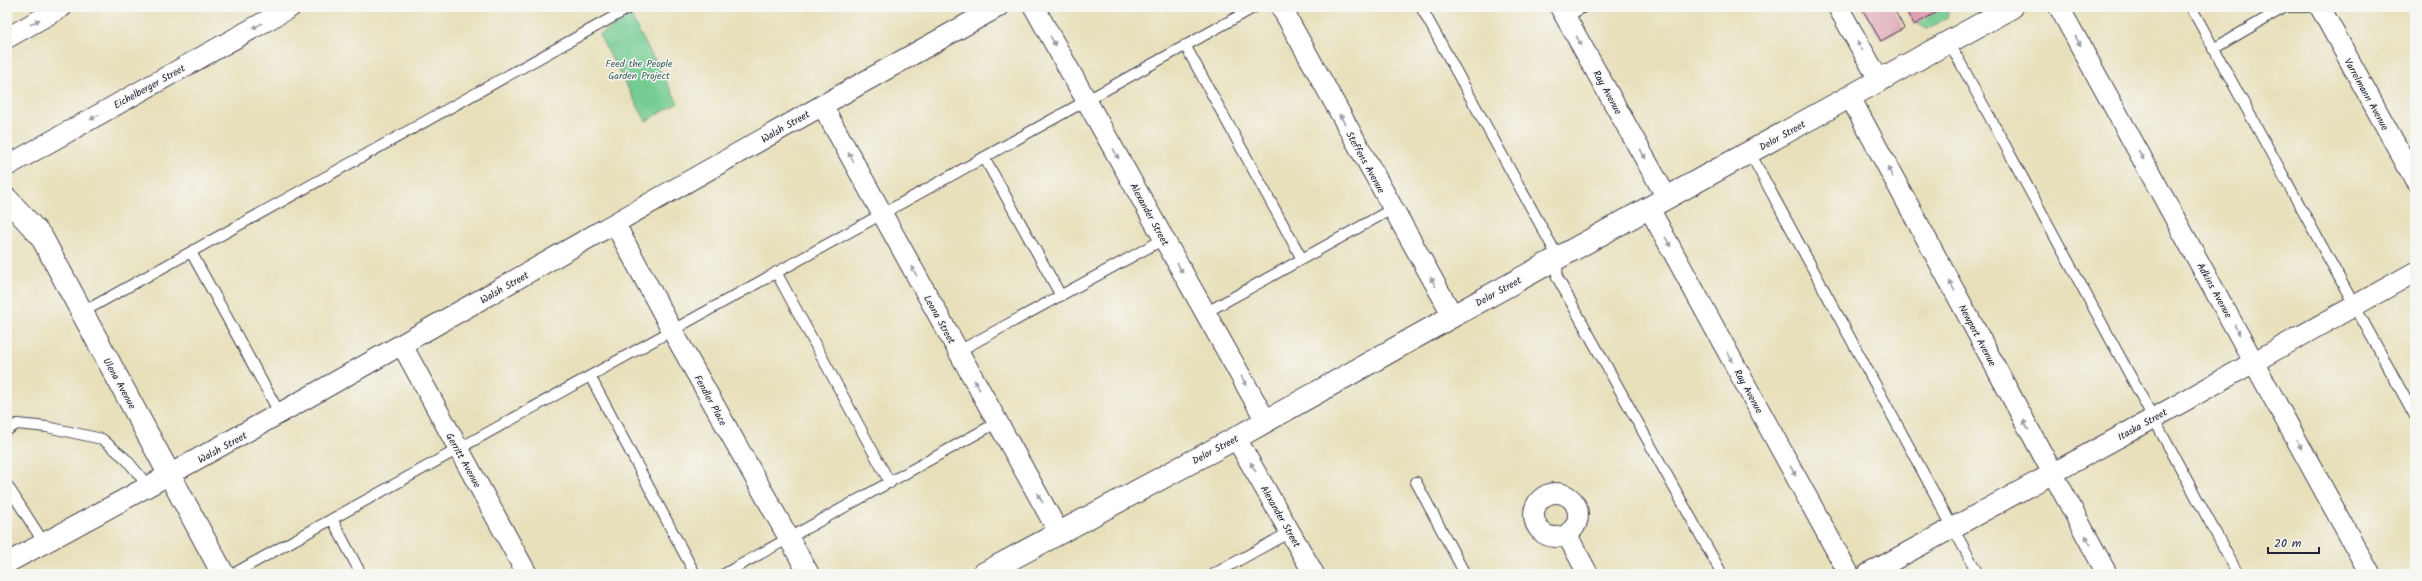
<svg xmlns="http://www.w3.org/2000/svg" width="2422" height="581" font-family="Kalam,sans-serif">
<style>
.green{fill:#74cc92;stroke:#4b7766}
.building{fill:#db9bae}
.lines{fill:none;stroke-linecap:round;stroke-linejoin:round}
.service-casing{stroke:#403e4e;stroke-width:12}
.minor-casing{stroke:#403e4e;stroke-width:22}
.tertiary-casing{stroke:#403e4e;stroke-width:24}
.service{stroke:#fff;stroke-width:10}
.minor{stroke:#fff;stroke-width:20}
.tertiary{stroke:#fff;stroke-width:22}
.oneway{fill:#9c9ca7}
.labels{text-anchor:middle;stroke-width:3;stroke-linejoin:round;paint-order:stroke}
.park-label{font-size:10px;fill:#3f5e59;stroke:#f6f6f2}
.street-label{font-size:10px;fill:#22223b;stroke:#f6f6f2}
</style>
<rect width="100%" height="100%" fill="#f6f6f2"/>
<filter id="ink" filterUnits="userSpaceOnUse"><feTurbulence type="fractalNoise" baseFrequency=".025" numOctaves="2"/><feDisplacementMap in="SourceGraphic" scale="8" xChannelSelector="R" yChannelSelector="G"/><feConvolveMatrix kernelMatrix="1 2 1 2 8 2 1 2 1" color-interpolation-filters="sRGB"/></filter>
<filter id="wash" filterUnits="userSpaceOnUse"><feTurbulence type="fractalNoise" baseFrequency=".012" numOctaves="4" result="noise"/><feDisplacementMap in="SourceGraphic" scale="16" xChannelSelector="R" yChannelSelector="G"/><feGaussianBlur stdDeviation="0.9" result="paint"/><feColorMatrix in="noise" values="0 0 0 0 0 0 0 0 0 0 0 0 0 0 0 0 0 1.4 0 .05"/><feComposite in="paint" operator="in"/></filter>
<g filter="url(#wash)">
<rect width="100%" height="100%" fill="#e8e0bb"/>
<path class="green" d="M 1946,7 L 1949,7 L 1947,18 L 1927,29 L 1916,23 Z
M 631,17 L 678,103 L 646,121 L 599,35 Z"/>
<g id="blocks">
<path class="building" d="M 1861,7 L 1893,7 L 1904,28 L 1881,41 Z
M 1904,7 L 1946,7 L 1914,25 Z"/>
</g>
</g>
<g filter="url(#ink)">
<use href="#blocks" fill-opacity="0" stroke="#403e4e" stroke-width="1"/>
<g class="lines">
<g class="service-casing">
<path id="service" d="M 1421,7 L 1558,257 L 1557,277 L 1722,574
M 2191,7 L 2415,416
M 1566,17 L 1584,7
M 1949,42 L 2238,574
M 1185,45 L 1302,259
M 2213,49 L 2285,7 L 2321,7
M 1750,153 L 1978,574
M 984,157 L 1061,296
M 191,252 L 280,414
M 776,272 L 890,483
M 81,313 L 631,7
M 1205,313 L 1392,209
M 959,351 L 1164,239
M 590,376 L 695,574
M 7,430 L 17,424 L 47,427 L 102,439 L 126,459 L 149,487
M 1416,482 L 1465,574
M 7,485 L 44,543
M 332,519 L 361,574
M 233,574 L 1255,7
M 724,574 L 998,422
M 1214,574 L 1290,532"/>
</g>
<g class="minor-casing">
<path id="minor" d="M 1034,7 L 1266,421
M 1281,7 L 1453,316
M 1560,7 L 1667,198
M 1838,7 L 1879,80
M 2059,7 L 2370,574
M 2320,7 L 2415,180
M 7,38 L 62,7
M 1850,97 L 2107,574
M 822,105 L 1059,533
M 7,166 L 291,7
M 1649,208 L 1849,574
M 615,224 L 672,330 L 809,574
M 402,345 L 527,574
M 1236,438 L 1314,574
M1534 515a22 22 0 1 1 44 0a22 22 0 1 1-44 0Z
M 1567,535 L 1588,574
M 7,563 C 341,384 667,190 998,7
M 1868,574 L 2154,418 L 2415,272"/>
</g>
<g class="tertiary-casing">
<path id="tertiary" d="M 7,199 L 41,236 L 223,574
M 983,574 L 1236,438 L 1453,316 L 2012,7"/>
</g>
<use href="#service" class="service"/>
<use href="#minor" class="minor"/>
<use href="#tertiary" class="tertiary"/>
</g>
<defs><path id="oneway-solid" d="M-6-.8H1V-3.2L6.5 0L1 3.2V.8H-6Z"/></defs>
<g class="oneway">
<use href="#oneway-solid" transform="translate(35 22) rotate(-29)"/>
<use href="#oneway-solid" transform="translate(257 26) rotate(151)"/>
<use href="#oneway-solid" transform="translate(1053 41) rotate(61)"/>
<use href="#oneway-solid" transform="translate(1579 41) rotate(61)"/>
<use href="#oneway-solid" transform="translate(2078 41) rotate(61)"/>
<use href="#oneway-solid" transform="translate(1860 46) rotate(-120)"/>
<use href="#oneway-solid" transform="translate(95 117) rotate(151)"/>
<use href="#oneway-solid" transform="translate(1342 119) rotate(-119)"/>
<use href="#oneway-solid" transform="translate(1116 154) rotate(61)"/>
<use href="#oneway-solid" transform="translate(1643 154) rotate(61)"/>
<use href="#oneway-solid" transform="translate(2141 155) rotate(61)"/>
<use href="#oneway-solid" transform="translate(851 157) rotate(-119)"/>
<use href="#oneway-solid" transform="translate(1890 172) rotate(-118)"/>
<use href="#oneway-solid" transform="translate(1668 242) rotate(61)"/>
<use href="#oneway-solid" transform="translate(1180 268) rotate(61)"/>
<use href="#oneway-solid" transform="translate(914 271) rotate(-119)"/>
<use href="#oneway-solid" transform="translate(1433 282) rotate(-120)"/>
<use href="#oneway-solid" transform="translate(1952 286) rotate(-118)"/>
<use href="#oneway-solid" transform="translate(2237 330) rotate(61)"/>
<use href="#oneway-solid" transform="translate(1730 357) rotate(61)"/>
<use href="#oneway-solid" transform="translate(1244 381) rotate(61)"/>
<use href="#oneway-solid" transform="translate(977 385) rotate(-119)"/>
<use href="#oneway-solid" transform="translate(2026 425) rotate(-118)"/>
<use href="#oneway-solid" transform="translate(2299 444) rotate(61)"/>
<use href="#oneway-solid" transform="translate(1253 467) rotate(-120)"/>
<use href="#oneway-solid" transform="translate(1793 471) rotate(61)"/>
<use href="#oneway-solid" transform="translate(1040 498) rotate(-119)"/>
<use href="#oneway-solid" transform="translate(2088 540) rotate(-119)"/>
</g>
</g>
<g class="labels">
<g class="park-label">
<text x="639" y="67">Feed the People<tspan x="639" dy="12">Garden Project</tspan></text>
</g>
<g class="street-label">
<text transform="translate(149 86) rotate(-29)" y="4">Eichelberger Street</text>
<text transform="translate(1608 92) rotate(61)" y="4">Ray Avenue</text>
<text transform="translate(2367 94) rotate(61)" y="4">Varrelmann Avenue</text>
<text transform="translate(785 126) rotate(-30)" y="4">Walsh Street</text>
<text transform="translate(1782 135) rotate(-29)" y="4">Delor Street</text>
<text transform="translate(1366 162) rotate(61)" y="4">Steffens Avenue</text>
<text transform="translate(1150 214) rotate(61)" y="4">Alexander Street</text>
<text transform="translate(504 287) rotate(-30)" y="4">Walsh Street</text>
<text transform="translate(2215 290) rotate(61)" y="4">Adkins Avenue</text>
<text transform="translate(1498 291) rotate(-29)" y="4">Delor Street</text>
<text transform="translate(940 319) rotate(61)" y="4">Leona Street</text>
<text transform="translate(1978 335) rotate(62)" y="4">Newport Avenue</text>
<text transform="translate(120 383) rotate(61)" y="4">Ulena Avenue</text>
<text transform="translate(1749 391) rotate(61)" y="4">Ray Avenue</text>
<text transform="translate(711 400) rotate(61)" y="4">Fendler Place</text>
<text transform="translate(2142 424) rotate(-29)" y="4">Itaska Street</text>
<text transform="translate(222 447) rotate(-29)" y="4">Walsh Street</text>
<text transform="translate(1215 449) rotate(-28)" y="4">Delor Street</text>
<text transform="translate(464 460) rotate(61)" y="4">Gerritt Avenue</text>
<text transform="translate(1281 516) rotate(60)" y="4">Alexander Street</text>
</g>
</g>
<rect width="2422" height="581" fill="none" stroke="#f6f6f2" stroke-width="24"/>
<path d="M2268 547v6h51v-6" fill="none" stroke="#22223b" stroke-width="2"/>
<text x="2274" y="547" font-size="12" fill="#22223b" stroke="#f6f6f2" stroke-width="3" paint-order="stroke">20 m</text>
</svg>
